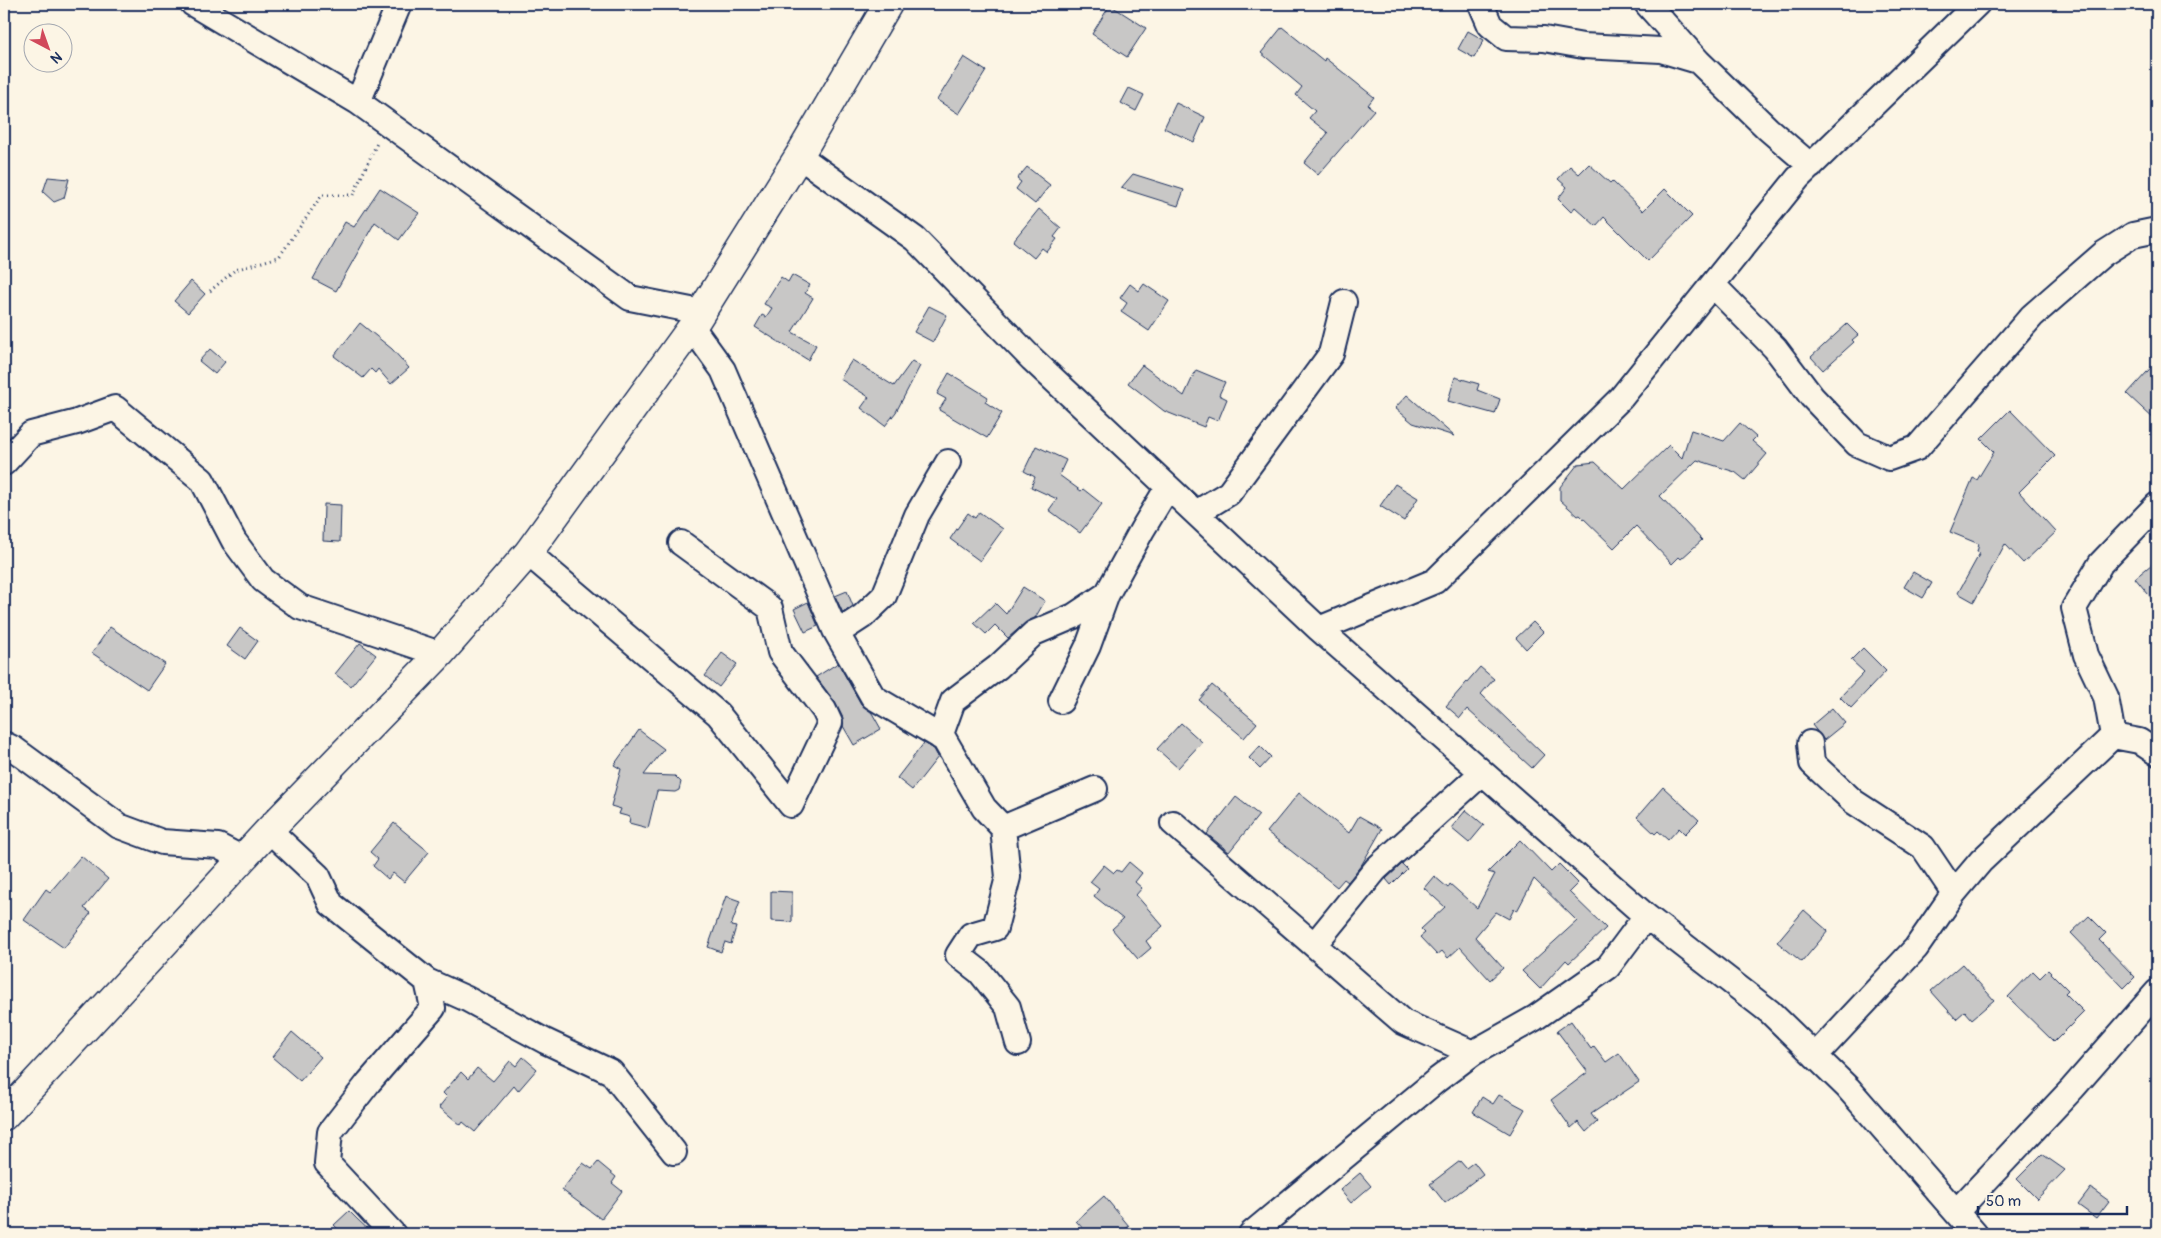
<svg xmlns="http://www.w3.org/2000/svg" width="2161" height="1238" font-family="Pangolin,sans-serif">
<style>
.building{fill:#c8c7c6;stroke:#1b2f5e}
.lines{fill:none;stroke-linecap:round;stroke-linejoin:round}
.minor-casing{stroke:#1b2f5e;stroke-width:28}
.tertiary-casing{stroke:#1b2f5e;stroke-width:31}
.path{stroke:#1b2f5e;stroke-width:3;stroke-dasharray:1 4;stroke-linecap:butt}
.minor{stroke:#fcf5e5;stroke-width:24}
.tertiary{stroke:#fcf5e5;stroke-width:28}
</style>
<rect width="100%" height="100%" fill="#fcf5e5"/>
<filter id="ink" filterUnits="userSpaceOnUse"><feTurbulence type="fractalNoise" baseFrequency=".02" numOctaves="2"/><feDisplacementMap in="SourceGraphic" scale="10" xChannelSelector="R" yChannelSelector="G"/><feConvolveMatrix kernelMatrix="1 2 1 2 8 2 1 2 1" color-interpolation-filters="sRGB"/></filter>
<g filter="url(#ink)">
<path class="building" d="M 1110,5 L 1146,28 L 1127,57 L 1092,34 Z
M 1282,27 L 1324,61 L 1325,58 L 1374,97 L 1368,105 L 1374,110 L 1318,175 L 1304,163 L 1328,133 L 1309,118 L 1315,111 L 1296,95 L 1302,87 L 1261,53 Z
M 1468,31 L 1484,40 L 1474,58 L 1458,49 Z
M 964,57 L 986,71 L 959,114 L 937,100 Z
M 1129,88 L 1144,95 L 1136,111 L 1121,103 Z
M 1176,103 L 1205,117 L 1194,142 L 1164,128 Z
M 1589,164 L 1610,183 L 1612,181 L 1643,211 L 1665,189 L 1692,216 L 1648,261 L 1604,217 L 1596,226 L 1575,207 L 1571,212 L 1558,199 L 1567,187 L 1558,179 L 1570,166 L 1579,174 Z
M 1027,167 L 1050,185 L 1035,204 L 1016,189 L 1021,182 L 1017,179 Z
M 1133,174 L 1184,190 L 1178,206 L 1121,188 Z
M 48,177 L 69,179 L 64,198 L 54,202 L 43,192 Z
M 380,188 L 419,213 L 399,240 L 375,222 L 336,291 L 313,279 L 345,222 L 354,227 Z
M 1039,209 L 1061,228 L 1054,237 L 1057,239 L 1047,252 L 1042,248 L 1034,258 L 1013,241 Z
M 792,275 L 810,285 L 805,293 L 813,298 L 792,332 L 816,345 L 808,360 L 755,327 L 762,315 L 766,317 L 772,308 L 764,304 L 781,277 L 788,282 Z
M 191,281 L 205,294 L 188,313 L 174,301 Z
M 1130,284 L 1139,291 L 1144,284 L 1169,301 L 1149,331 L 1121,312 L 1127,303 L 1120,298 Z
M 929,306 L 947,315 L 933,342 L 914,332 Z
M 360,323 L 392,349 L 409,368 L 391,384 L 378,369 L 375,373 L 371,369 L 363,378 L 334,356 Z
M 1847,324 L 1858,335 L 1852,340 L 1854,342 L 1823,370 L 1811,357 Z
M 210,349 L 225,362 L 215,374 L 199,361 Z
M 852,360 L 894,386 L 912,361 L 920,366 L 896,412 L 885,426 L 861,408 L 869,397 L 840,379 Z
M 2157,361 L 2157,422 L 2127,394 Z
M 1142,365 L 1184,396 L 1196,370 L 1225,382 L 1219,395 L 1227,399 L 1218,421 L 1208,417 L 1204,427 L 1164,411 L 1128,383 Z
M 949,373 L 988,397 L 985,402 L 1002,413 L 987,438 L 939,410 L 946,399 L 937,394 Z
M 1455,377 L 1479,384 L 1477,390 L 1500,399 L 1495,414 L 1448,401 Z
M 1407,395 L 1454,436 L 1413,423 L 1395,408 Z
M 2010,410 L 2055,456 L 2019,492 L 2056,532 L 2023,563 L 2005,544 L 1974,602 L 1958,593 L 1980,553 L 1977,552 L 1979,544 L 1950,532 L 1973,478 L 1977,480 L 1994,452 L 1981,439 Z
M 1740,423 L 1756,437 L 1752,441 L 1767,454 L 1745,480 L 1735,472 L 1697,460 L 1660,496 L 1702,540 L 1681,559 L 1679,557 L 1672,564 L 1636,526 L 1614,548 L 1580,515 L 1578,516 L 1560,500 L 1560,487 L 1578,464 L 1595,462 L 1624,489 L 1669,445 L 1682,458 L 1691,430 L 1724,441 Z
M 1036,446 L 1066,460 L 1059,475 L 1081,491 L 1083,489 L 1102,504 L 1080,533 L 1049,510 L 1057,499 L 1031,487 L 1035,477 L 1024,471 Z
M 1395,484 L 1418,498 L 1404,521 L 1380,506 Z
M 324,504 L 341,505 L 340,542 L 323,541 Z
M 979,512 L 1003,529 L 980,561 L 950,539 L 968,513 L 975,518 Z
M 2157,560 L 2157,605 L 2135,578 Z
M 1913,572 L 1932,583 L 1923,598 L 1904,587 Z
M 1023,587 L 1045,601 L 1035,618 L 1025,623 L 1008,638 L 995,625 L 986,634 L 974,623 L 995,603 L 1006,614 Z
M 847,591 L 853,606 L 843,613 L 835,596 Z
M 808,602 L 818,626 L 805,632 L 794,609 Z
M 1533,622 L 1543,632 L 1526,649 L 1516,638 Z
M 110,627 L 165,664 L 147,690 L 92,653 Z
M 240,628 L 258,641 L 245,659 L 227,646 Z
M 360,643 L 376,655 L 351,686 L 335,674 Z
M 1863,648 L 1886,671 L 1851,708 L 1840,697 L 1864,672 L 1851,660 Z
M 722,653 L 737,664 L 719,687 L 705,676 Z
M 838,663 L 861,704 L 872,713 L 881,729 L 854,745 L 843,726 L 843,718 L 836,704 L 816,677 Z
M 1480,667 L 1494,679 L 1481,694 L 1544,755 L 1532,768 L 1467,709 L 1460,718 L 1446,706 Z
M 1212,685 L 1257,723 L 1244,738 L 1199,700 Z
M 1832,708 L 1845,723 L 1824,740 L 1812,725 Z
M 1181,723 L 1202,742 L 1178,768 L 1157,749 Z
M 639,730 L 664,749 L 644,775 L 675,776 L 681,782 L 679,790 L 675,792 L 657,791 L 648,828 L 629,823 L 630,817 L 619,814 L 621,809 L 611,806 L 621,769 L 614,765 Z
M 924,743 L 934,749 L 938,757 L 912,790 L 897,778 Z
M 1260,746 L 1271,757 L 1260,769 L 1249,758 Z
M 1663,787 L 1699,820 L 1685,834 L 1679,828 L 1668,840 L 1658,831 L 1655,834 L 1637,817 Z
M 1299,793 L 1349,833 L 1359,816 L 1382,829 L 1362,864 L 1348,882 L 1344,879 L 1337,887 L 1267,832 Z
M 1236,797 L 1259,815 L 1229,852 L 1207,834 Z
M 1466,810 L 1484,825 L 1469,843 L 1451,828 Z
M 394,823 L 429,852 L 404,882 L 393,873 L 388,879 L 373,866 L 378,859 L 370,852 Z
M 1520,840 L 1551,872 L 1559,864 L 1578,883 L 1569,892 L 1606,928 L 1569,963 L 1566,960 L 1540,989 L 1522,971 L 1577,921 L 1534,879 L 1517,911 L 1514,909 L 1509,919 L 1496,912 L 1475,937 L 1503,968 L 1490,980 L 1460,947 L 1448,958 L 1442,951 L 1437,955 L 1420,937 L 1425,933 L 1421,929 L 1445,907 L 1424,888 L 1434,876 L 1448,888 L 1450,884 L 1477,908 L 1495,874 L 1488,872 Z
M 81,856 L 108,879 L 84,908 L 91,913 L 64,948 L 24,920 L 46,889 L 50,892 Z
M 1129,862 L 1142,873 L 1135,882 L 1142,888 L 1136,895 L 1163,926 L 1146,941 L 1151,948 L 1138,959 L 1112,929 L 1123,919 L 1094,896 L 1099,889 L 1090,882 L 1104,865 L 1114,873 L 1117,870 L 1121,872 Z
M 1402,864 L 1407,869 L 1391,885 L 1386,879 Z
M 771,891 L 792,892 L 792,922 L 771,921 Z
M 726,896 L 740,901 L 731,926 L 736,927 L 731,944 L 725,942 L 721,952 L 708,947 Z
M 1804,910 L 1828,931 L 1802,962 L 1777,942 Z
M 2089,916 L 2106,933 L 2099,940 L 2135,977 L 2124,988 L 2071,933 Z
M 1962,964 L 1994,1000 L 1972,1019 L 1965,1011 L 1956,1019 L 1931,991 Z
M 2048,970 L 2068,990 L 2065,993 L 2084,1012 L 2054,1042 L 2008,997 L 2033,971 L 2040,978 Z
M 1571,1021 L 1591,1049 L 1594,1046 L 1606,1062 L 1619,1053 L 1639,1082 L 1591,1114 L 1597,1122 L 1586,1132 L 1578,1122 L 1571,1128 L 1551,1100 L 1588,1072 L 1557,1031 Z
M 292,1032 L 321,1057 L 300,1081 L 272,1057 Z
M 523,1057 L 537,1069 L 518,1091 L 514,1086 L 475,1132 L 463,1122 L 461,1125 L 439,1107 L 447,1097 L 443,1093 L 461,1072 L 468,1079 L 477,1068 L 493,1081 L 510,1061 L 516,1066 Z
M 1499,1095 L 1525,1109 L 1510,1134 L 1473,1112 L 1482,1097 L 1493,1104 Z
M 2042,1154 L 2065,1170 L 2037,1199 L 2017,1179 Z
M 1460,1161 L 1466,1168 L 1474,1162 L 1483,1174 L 1445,1203 L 1430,1184 Z
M 598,1162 L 616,1177 L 612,1183 L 622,1191 L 601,1219 L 562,1190 L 583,1163 L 592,1169 Z
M 1360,1173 L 1371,1186 L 1351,1203 L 1340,1190 Z
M 2091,1188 L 2109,1201 L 2096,1218 L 2078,1205 Z
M 1104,1196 L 1129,1226 L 1120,1234 L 1088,1234 L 1076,1221 Z
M 349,1211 L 357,1219 L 373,1234 L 343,1234 L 334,1225 Z"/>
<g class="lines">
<g class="minor-casing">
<path id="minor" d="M 193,4 L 358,102 L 630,298 L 701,312
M 1481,4 L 1490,25 L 1506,38 L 1544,39 L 1583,46 L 1661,50 L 1698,61 L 1768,129 L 1811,166
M 1647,4 L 1698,61
M 358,102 L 399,4
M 799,156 L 915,239 L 1032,359 L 1319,629 L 1646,916 L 1770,1012 L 1848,1088 L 1975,1234
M 1713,285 L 1775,348 L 1812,397 L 1857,444 L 1889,458 L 1917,448 L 2032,316 L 2103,254 L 2133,235 L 2157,230
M 692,327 L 723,370 L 835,630 L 873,697 L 944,739 L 984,808 L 1003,828 L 1095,789
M 4,463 L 31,434 L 77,422 L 115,408 L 202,480 L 234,541 L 263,580 L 300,607 L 440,654
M 2157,505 L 2101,563 L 2074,608 L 2086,655 L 2106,697 L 2113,736 L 2139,741 L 2157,753
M 1196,513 L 1229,493 L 1331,354 L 1344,302
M 528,553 L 718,714 L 791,805 L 830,723 L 824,710 L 780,652 L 770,608 L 681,543
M 1319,629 L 1435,581 L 1621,398 L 1798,178 L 1977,4
M 837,633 L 863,616 L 884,596 L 917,515 L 948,462
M 1061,701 L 1088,646 L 1107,594 L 1142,530 L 1168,487
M 940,737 L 953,701 L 998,667 L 1034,633 L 1074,616 L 1107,594
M 1810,743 L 1812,763 L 1854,802 L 1923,847 L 1954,893
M 4,744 L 14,749 L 119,826 L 162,842 L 218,846 L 243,859
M 1173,823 L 1403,1022 L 1473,1053
M 1003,828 L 1008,877 L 995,928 L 971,935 L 958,955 L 980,972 L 1008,1007 L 1018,1043
M 269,830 L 318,876 L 331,904 L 427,981 L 433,1008 L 369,1082 L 330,1132 L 327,1163 L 393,1234
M 1314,945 L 1376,869 L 1482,773
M 427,981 L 467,999 L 545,1041 L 611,1072 L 674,1152
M 1815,1056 L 1916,948 L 1954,893 L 1981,861 L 2113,736
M 1956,1212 L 2072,1089 L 2157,992
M 1251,1234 L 1437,1080 L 1473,1053 L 1535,1018 L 1608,967 L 1646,916"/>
</g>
<g class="tertiary-casing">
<path id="tertiary" d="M 4,1116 L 269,830 L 440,654 L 528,553 L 692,327 L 799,156 L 888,4"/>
</g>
<path class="path" d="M 210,291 L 235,270 L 279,257 L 322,195 L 353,195 L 378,141"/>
<use href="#minor" class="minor"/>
<use href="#tertiary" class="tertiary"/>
</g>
</g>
<rect width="2161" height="1238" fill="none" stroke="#fcf5e5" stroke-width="20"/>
<rect x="10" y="10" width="2141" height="1218" fill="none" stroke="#1b2f5e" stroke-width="2" filter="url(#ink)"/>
<g transform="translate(48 48) rotate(139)"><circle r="24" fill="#fcf5e5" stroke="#a2a6af"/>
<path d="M0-4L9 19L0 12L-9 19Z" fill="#d1495b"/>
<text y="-8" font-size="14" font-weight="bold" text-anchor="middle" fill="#1b2f5e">N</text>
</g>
<path d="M1978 1206v8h149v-8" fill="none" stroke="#1b2f5e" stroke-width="2.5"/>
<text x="1986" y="1206" font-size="15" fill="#1b2f5e" stroke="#fcf5e5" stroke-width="4" paint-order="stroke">50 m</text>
</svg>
